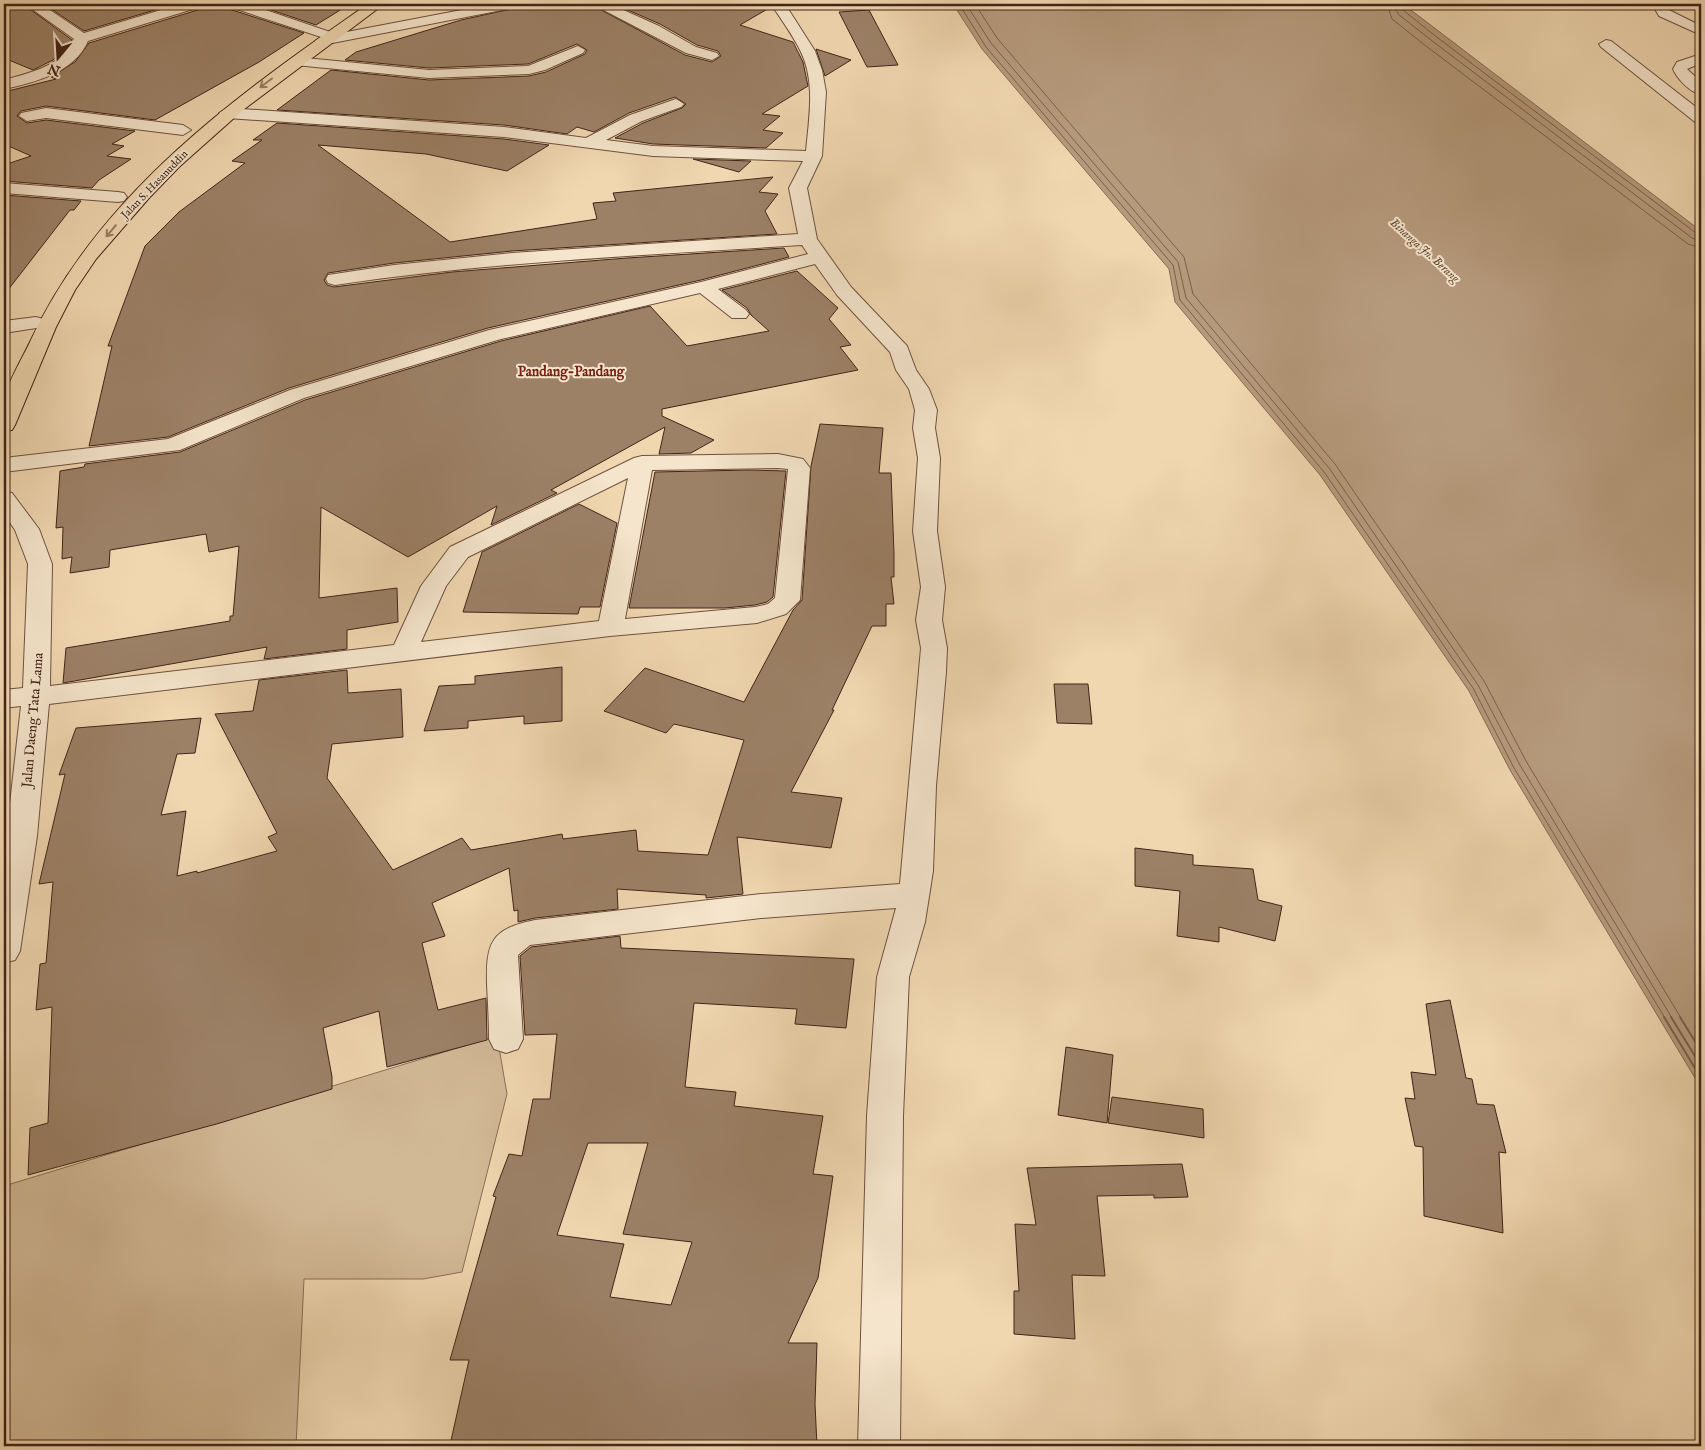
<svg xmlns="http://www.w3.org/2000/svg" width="1705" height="1450" font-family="'IM FELL English',serif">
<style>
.green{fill:#d2b996;stroke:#8a6e57}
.water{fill:#b59a7c;stroke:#876b54}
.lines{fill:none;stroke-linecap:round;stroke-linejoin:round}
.shore-far1{stroke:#7c5f4a;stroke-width:1}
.shore{stroke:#7c5f4a;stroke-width:2}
.building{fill:#9c8167;stroke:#422418;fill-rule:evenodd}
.minor-casing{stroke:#6e513e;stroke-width:2}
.highway-casing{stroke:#422418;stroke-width:2}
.minor{fill:#f5e5cc;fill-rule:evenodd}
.highway{fill:#f0d7b0;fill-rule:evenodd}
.oneway{stroke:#997e64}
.labels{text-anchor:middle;stroke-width:4;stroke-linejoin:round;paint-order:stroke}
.far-street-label{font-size:11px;fill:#422418;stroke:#f5e5cc}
.far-water-label{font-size:12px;font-style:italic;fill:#644736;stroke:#f5e5cc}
.far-quarter-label{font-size:14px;font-weight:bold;fill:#7a1f14;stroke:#f5e5cc}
.street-label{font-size:14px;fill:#422418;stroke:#f5e5cc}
</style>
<rect width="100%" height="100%" fill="#f0d7b0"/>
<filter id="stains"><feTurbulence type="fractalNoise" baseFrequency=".004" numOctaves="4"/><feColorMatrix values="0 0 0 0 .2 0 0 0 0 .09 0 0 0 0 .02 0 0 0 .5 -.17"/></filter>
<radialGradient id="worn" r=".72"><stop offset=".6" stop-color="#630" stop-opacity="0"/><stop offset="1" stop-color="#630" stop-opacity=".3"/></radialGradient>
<path class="green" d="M 497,1036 L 507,1094 L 462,1272 L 423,1279 L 304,1279 L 296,1446 L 4,1446 L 4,1186 Z"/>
<path class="water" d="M 953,4 L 1403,4 L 1701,231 L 1701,1088 L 1510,770 L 1469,691 L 1320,475 L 1175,302 L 1169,269 L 982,49 Z"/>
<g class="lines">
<path class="shore-far1" d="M 959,4 L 986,47 L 1173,265 L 1180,300 L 1324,472 L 1473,688 L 1514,768 L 1665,1018
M 966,4 L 991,43 L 1178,262 L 1186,298 L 1329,468 L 1478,685 L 1520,765 L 1672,1018
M 975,4 L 997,38 L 1184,257 L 1193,294 L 1335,464 L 1484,681 L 1526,761 L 1681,1018
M 1387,4 L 1392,19 L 1426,46 L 1688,244 L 1701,248
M 1394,4 L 1398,14 L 1431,40 L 1692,238 L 1701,241
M 1401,4 L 1403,10 L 1434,35 L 1696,233 L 1701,234"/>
<path class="shore" d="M 1664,1017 L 1701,1078
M 1671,1017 L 1701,1066
M 1680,1017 L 1701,1051"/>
</g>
<path class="building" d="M 4,4 L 23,4 L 72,40 L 67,47 L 53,60 L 33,70 L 4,58 Z
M 44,4 L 175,4 L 84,31 Z
M 204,4 L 226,4 L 229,9 L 304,33 L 259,62 L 155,120 L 46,106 L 21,111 L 17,116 L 27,123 L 46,120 L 135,131 L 112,144 L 124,146 L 107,156 L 131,159 L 99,180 L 92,188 L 4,181 L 4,165 L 31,156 L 4,144 L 4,92 L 56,79 L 51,77 L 75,62 L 89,43 L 201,9 Z
M 253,4 L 350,4 L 316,25 Z
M 534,4 L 590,4 L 685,55 L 712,62 L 721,56 L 718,51 L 697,45 L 660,24 L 614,4 L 769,4 L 771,7 L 740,25 L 793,42 L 803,62 L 808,86 L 762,114 L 780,116 L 763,130 L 783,133 L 766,148 L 653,144 L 615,138 L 643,123 L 682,108 L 686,104 L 675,97 L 629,113 L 594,132 L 577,127 L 567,134 L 504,125 L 277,110 L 331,70 L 429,80 L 529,76 L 546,72 L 585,54 L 587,50 L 577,44 L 528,64 L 429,68 L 345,60 L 356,52 L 461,20 Z
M 869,10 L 898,65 L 867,67 L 839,12 Z
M 816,49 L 851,60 L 825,76 Z
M 277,123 L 504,139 L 549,145 L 507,171 L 426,154 L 318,145 L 450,242 L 597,219 L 593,203 L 616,201 L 613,193 L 773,177 L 759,192 L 778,194 L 765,211 L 777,234 L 512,251 L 394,263 L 328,273 L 324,280 L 327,285 L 334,287 L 452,272 L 627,258 L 784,248 L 789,257 L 701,280 L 488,328 L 289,388 L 168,437 L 89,446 L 112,346 L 108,346 L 145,246 L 179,212 L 245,163 L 232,161 L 262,140 L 253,140 Z
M 693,159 L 751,161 L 739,172 Z
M 4,195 L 81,201 L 74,210 L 70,210 L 4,295 Z
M 797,271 L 838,308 L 829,319 L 851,345 L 840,347 L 858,370 L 662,409 L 662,416 L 714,440 L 691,453 L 659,454 L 665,427 L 551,490 L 557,493 L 491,525 L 497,506 L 408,557 L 321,507 L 319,598 L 397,588 L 398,622 L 347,630 L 347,649 L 264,659 L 267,647 L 63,683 L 66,648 L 230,621 L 230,616 L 233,616 L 239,546 L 209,552 L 206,534 L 110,550 L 109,567 L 70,573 L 72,557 L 62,559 L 63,527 L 56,528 L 60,471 L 84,467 L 85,464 L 180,452 L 305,400 L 501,341 L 650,306 L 687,346 L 769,331 L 751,315 L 747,308 L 722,290 Z
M 820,424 L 883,428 L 879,473 L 891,473 L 894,554 L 894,577 L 891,577 L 894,604 L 886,604 L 886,626 L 872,626 L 832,710 L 834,710 L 791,792 L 842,798 L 831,848 L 737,837 L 743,894 L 706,898 L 706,895 L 617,889 L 618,909 L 535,918 L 518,922 L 518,910 L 514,911 L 509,868 L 432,903 L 445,936 L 422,943 L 438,1010 L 486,998 L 487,1040 L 387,1067 L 379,1011 L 323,1028 L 332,1077 L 332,1089 L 220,1123 L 28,1175 L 30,1128 L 48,1123 L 52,1007 L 36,1010 L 40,964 L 46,963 L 53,882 L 39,884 L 65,774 L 59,775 L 76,728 L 201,718 L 195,753 L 177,754 L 161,815 L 186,811 L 177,876 L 197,871 L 197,873 L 277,851 L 268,837 L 277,833 L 215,714 L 253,711 L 259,680 L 347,670 L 348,693 L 401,689 L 403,737 L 332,744 L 327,778 L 393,870 L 462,838 L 471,850 L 562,834 L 563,839 L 636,830 L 638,851 L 708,855 L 744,740 L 674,724 L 666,733 L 604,711 L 645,668 L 744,702 L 793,610 L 802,600 L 811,466 Z
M 749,470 L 786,471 L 773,597 L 767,602 L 755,605 L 725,608 L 629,608 L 655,472 Z
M 579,504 L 617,523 L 600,607 L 580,607 L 578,614 L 463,612 L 482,552 Z
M 562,667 L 562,721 L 524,724 L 524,716 L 468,721 L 468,728 L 424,731 L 439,686 L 475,684 L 475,676 Z
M 1054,684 L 1088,684 L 1092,724 L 1057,723 Z
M 1135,848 L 1193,855 L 1193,865 L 1253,869 L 1258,900 L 1282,906 L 1275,941 L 1219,927 L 1219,942 L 1177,936 L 1180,891 L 1135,886 Z
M 620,936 L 621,948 L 854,959 L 846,1028 L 795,1024 L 797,1009 L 694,1003 L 685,1087 L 736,1092 L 734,1106 L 823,1116 L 813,1174 L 833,1176 L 818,1278 L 788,1343 L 817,1343 L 815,1404 L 817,1446 L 450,1445 L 469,1360 L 450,1360 L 496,1197 L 493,1196 L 509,1154 L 522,1156 L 533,1099 L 550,1099 L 557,1034 L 525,1035 L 520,956 L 531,947 ZM 588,1143 L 648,1143 L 623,1234 L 692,1242 L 671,1305 L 610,1297 L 624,1244 L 557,1235 Z
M 1450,1000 L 1466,1078 L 1472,1079 L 1477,1104 L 1494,1105 L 1506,1153 L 1499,1152 L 1503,1233 L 1424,1216 L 1423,1147 L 1415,1146 L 1405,1098 L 1415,1099 L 1411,1072 L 1436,1075 L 1426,1004 Z
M 1066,1047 L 1113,1055 L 1107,1123 L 1058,1115 Z
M 1112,1097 L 1203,1109 L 1204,1138 L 1108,1123 Z
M 1182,1164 L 1188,1197 L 1154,1198 L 1154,1195 L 1097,1196 L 1105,1276 L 1072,1275 L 1075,1339 L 1014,1334 L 1014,1291 L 1019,1291 L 1015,1224 L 1036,1225 L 1027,1168 Z"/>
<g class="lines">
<g class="minor-casing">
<path id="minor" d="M 25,4 L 41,4 L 84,33 L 181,4 L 202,4 L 200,7 L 88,41 C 75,72 34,83 4,89 L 4,80 C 29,73 63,66 74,39 Z
M 228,4 L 248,4 L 336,34 L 493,4 L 520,4 L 513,8 L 322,45 L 315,41 L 321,37 L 230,7 Z
M 592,4 L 610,4 L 659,26 L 696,47 L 717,53 L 719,56 L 712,60 L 686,53 Z
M 771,4 L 785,4 L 815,51 L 822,70 L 826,92 L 822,156 L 807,188 L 817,239 L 851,287 L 907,346 L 916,370 L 929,389 L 937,410 L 935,428 L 940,458 L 937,531 L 945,587 L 942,620 L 947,648 L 946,672 L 936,786 L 933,871 L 925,922 L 909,977 L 903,1116 L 900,1446 L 858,1446 L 867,1116 L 877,977 L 896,908 L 761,918 L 530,945 L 518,955 L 523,1039 L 518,1049 L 506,1053 L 494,1049 L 489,1039 C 489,1021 488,1003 487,985 C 486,942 491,929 535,920 L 761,894 L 900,884 L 921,648 L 916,620 L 921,587 L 913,531 L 918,458 L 913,428 L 915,410 L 909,389 L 896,370 L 890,352 L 837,295 L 815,264 L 718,289 L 746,310 L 749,314 L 746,318 L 732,318 L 700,293 L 501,339 L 304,398 L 180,450 L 4,472 L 4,458 L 168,439 L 290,390 L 489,330 L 701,282 L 808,254 L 802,245 C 646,255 490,262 335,285 L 328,283 L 326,279 L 328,275 L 394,265 L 512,253 L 798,234 L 789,188 L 803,161 L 653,156 L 504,137 L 227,118 L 219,113 L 227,108 L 504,127 L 586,138 L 630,115 L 676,99 L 684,104 L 681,107 L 642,121 L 606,140 L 653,146 L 806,151 C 809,118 816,81 800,50 C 792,34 781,19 771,4 Z
M 1652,4 L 1666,4 L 1669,10 L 1701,26 L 1701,35 L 1659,16 Z
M 1606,40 L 1611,41 L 1701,111 L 1701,124 L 1695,122 L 1601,47 L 1599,44 Z
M 578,46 L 585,50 L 583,53 L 545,70 L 529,74 L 429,78 L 295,65 L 288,61 L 295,57 L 429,70 L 528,66 Z
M 1701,54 L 1701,63 L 1687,69 L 1701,82 L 1701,95 C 1690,92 1677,79 1673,69 L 1677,62 Z
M 46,108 L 183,125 L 191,130 L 183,135 L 46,118 L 27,121 L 19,116 L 21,113 Z
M 4,183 L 118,192 L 124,193 L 127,197 L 124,201 L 118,202 L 4,193 Z
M 36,317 L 43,319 L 46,323 L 43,327 L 4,333 L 4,321 Z
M 778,454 L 803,459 L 810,468 L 800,600 L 786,614 L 757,623 L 610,636 L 49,704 L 37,836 L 20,951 L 15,960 L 4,963 L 4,857 L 21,706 L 4,708 L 4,690 L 23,688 L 28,564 L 15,530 L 4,514 L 4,491 L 12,493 L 39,529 L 52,564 L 50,686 L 394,645 L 421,586 L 450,547 L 634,458 L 642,456 ZM 778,468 L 788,469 L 775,598 L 768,604 L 755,607 L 625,619 L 652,470 ZM 628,478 L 599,621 L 421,642 L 446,586 L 468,557 Z"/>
</g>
<g class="highway-casing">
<path id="highway" d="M 368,4 L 384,4 L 243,110 L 179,167 L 149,198 L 96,259 L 75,290 L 56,327 L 15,425 L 12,430 L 4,431 C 4,422 2,410 4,401 C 7,383 22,359 30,342 C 98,194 238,94 368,4 Z"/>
</g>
<use href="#minor" class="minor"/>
<use href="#highway" class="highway"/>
</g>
<defs><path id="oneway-shaft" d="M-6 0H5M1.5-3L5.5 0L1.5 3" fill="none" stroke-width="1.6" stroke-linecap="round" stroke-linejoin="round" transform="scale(1.25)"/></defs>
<g class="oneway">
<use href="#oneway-shaft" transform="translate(266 83) rotate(143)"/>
<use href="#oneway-shaft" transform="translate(111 231) rotate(130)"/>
</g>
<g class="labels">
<g class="far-street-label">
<text transform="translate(154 184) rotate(-46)" y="4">Jalan S. Hasanuddin</text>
</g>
<g class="far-water-label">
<text transform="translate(1425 250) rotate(42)" y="4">Binanga Jn. Berang</text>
</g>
<g class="far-quarter-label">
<text x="571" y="376">Pandang-Pandang</text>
</g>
<g class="street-label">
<text transform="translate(32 720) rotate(-85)" y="5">Jalan Daeng Tata Lama</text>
</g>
</g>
<rect width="1705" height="1450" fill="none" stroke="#f0d7b0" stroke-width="20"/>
<rect x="5" y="5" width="1695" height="1440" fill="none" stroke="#422418" stroke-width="2.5"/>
<rect x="10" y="10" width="1685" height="1430" fill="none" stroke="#422418"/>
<g transform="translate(58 58) rotate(198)" stroke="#f5e5cc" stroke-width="4" paint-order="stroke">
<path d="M0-4L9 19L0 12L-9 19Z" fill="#422418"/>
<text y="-8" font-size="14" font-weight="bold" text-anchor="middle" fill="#422418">N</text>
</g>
<rect width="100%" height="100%" filter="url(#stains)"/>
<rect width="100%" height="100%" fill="url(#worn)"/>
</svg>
